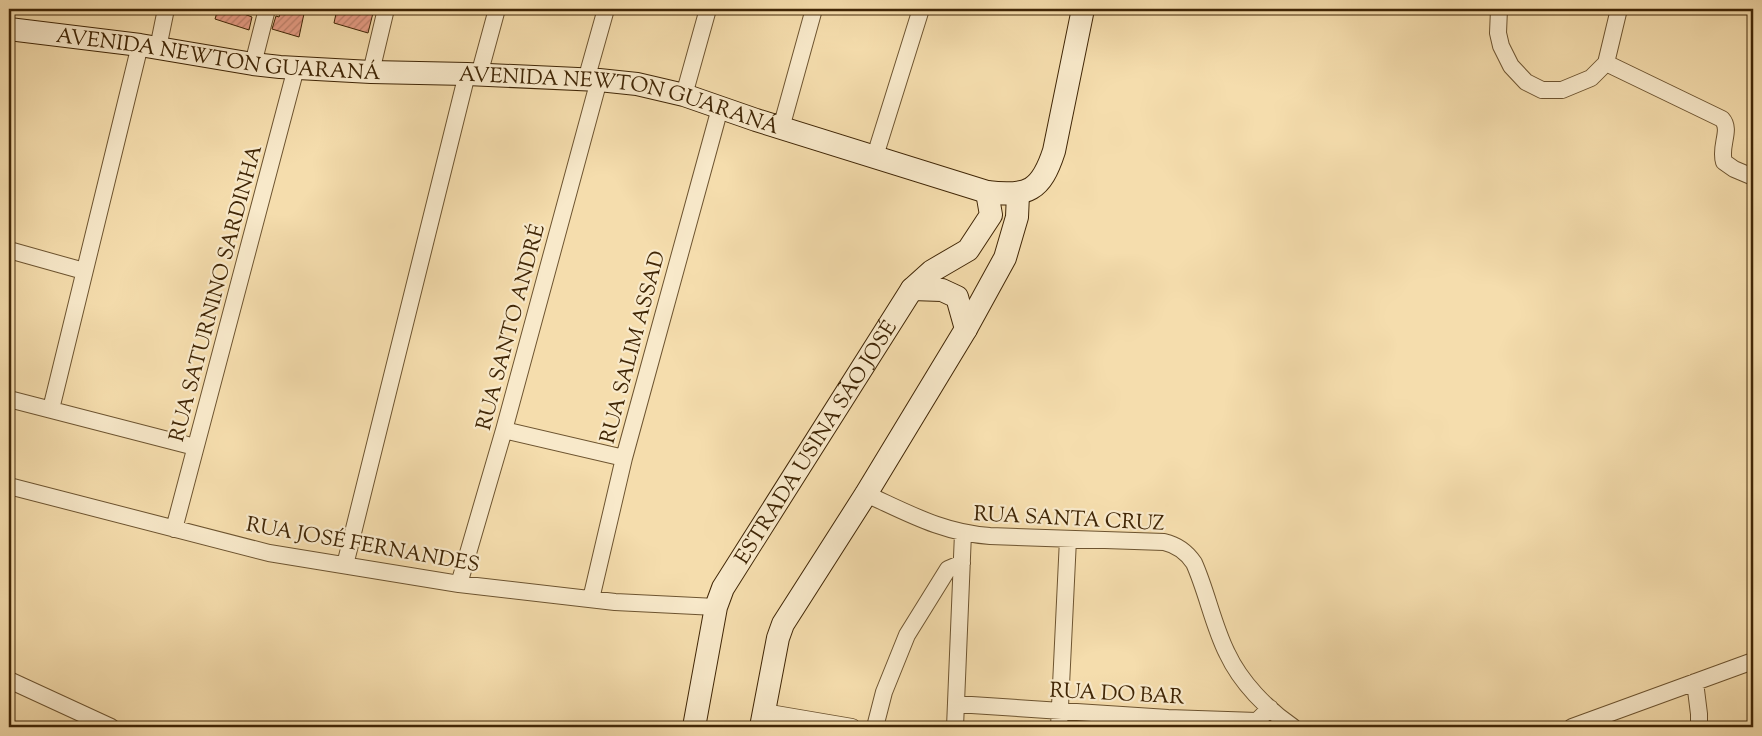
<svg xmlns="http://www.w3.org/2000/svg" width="1762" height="736" font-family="'Sorts Mill Goudy',serif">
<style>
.building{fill:url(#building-hatch);stroke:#402606}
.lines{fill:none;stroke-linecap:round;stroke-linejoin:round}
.street-casing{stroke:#6d5430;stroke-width:18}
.secondary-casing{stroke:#402606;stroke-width:24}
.street{stroke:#f8e9ca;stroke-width:16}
.secondary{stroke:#f8e9ca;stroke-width:22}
.labels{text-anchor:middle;stroke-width:4.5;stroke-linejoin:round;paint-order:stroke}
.street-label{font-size:21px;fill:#402606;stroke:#f8e9ca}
</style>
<defs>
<pattern id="building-hatch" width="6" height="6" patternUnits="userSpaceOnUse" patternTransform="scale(1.25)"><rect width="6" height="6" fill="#e79e87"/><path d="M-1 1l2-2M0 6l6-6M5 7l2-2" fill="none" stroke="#bd816c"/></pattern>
</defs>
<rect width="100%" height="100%" fill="#f5ddad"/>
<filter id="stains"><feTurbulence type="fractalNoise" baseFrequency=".004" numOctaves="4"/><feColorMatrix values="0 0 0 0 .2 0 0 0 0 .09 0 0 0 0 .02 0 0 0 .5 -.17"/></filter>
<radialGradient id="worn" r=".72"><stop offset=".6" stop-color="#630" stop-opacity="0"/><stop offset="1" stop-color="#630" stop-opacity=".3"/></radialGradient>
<path class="building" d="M 218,9 L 240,9 L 239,12 L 252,17 L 249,30 L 215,19 Z
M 282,9 L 305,9 L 299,37 L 272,29 L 276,16 L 279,17 Z
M 337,9 L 374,9 L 368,33 L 334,23 Z"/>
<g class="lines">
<g class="street-casing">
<path id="street" d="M 1499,9 L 1498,33 L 1501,46 L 1511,66 L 1526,82 L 1542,90 L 1562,90 L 1591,78 L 1606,63 L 1619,9
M 158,48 L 166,9
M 1606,63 L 1722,119 C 1732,130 1719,146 1724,162 L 1734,169 L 1753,177
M 253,64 L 267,9
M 371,72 L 386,9
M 479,75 L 497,9
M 586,80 L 606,9
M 684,95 L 708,9
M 781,128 L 814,9
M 875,156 L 921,9
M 9,250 L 84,271
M 9,399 L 195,447
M 51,409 L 140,45
M 504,430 L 624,458
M 9,486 L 269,553 L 459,584 L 615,602 L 716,607
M 866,494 C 908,513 943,533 990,536 L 1164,542 C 1177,545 1186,551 1194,563 C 1207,592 1213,625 1227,653 C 1241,683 1267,709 1293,727
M 174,529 L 296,68
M 345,565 L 467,74
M 459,584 L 504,430 L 599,80
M 591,599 L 624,458 L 720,108
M 9,680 L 111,727
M 1695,682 L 1699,714 L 1699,727
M 956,704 L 1168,718 L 1257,721 L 1270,708
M 764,712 L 852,727
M 875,727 L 884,692 L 907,635 L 948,569 L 962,563
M 955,727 L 963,533
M 1059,727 L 1068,539
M 1572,727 L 1753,661"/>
</g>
<g class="secondary-casing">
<g id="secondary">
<path id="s1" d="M 9,29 L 140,45 L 253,64 L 280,67 L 371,72 L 467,74 L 599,80 L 637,84 L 684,95 L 756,120 L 987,192 C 1028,197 1041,191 1054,151 L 1083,9"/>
<path d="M 912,289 L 942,290 L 957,297 L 966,329"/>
<path id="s2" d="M 694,727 L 716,607 L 723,588 L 912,289 L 932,271 L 968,250 L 991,215 L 987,192"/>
<path d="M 761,727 L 778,638 L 783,624 L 866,494 L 966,329 L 1005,258 L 1017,217 L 1018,194"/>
</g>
</g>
<use href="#street" class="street"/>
<use href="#secondary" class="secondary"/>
</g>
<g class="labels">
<g class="street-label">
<text dy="7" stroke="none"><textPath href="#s1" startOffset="211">AVENIDA NEWTON GUARANÁ</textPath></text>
<text dy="7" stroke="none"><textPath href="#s1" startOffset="616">AVENIDA NEWTON GUARANÁ</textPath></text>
<text transform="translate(215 293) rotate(-75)" y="7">RUA SATURNINO SARDINHA</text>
<text transform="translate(510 327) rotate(-75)" y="7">RUA SANTO ANDRÉ</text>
<text transform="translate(632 347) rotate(-75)" y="7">RUA SALIM ASSAD</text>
<text dy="7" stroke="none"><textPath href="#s2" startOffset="315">ESTRADA USINA SÃO JOSÉ</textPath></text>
<text transform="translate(1069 518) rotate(3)" y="7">RUA SANTA CRUZ</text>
<text transform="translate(363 544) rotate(10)" y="7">RUA JOSÉ FERNANDES</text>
<text transform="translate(1117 693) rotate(3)" y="7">RUA DO BAR</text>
</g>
</g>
<rect width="1762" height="736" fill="none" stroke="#f5ddad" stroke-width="30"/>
<rect x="10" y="10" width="1742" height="716" fill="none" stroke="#402606" stroke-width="2.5"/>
<rect x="15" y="15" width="1732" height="706" fill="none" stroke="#402606"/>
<rect width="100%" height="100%" filter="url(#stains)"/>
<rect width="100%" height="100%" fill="url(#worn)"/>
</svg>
